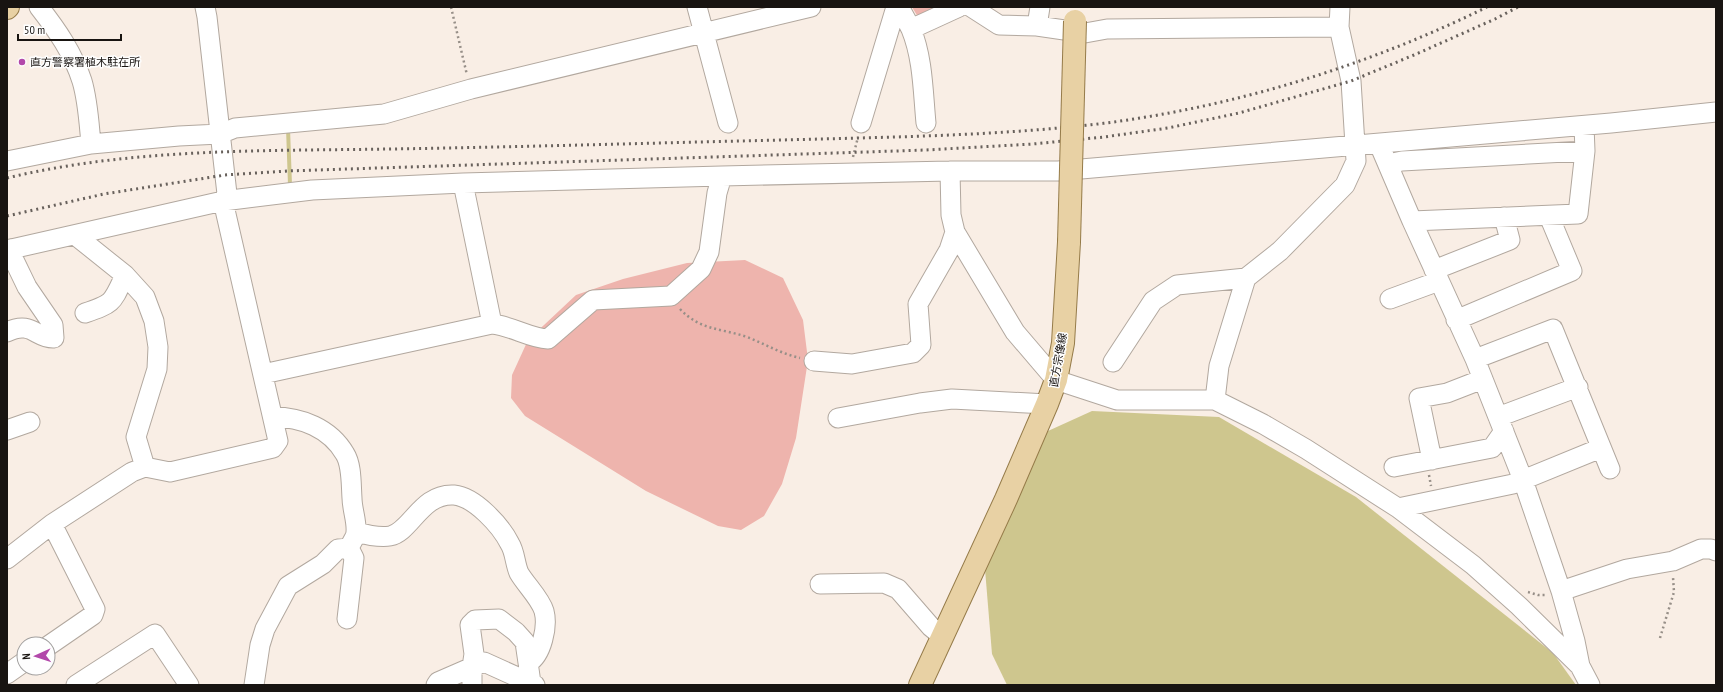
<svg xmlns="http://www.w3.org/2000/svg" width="1723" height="692" font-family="'PT Sans Narrow','Noto Sans JP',sans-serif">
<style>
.green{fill:#eeb4ad}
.water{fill:#cec68e}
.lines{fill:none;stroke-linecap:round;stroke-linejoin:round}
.stream{stroke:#cec68e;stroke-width:4}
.minor-casing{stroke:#b2a89f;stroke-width:21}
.major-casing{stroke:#957b49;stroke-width:24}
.path{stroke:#978f88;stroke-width:2.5;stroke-dasharray:2 3;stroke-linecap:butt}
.minor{stroke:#fff;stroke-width:19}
.major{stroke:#e8d1a4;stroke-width:22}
.rail{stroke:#68615c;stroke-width:3;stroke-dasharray:2 4;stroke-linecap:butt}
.major-bridge-casing{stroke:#957b49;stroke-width:24;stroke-linecap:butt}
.major-bridge{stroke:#e8d1a4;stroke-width:22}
.poi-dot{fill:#b248aa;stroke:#fefefe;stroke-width:1.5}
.labels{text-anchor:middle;stroke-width:3;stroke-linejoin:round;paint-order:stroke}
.poi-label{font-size:11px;fill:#181411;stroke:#fefefe;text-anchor:start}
.street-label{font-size:11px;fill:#181411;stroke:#fefefe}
</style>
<rect width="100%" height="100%" fill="#f9eee5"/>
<path class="green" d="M 912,7 L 939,7 L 918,17 Z
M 745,260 L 783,278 L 803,320 L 808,360 L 796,438 L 782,484 L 764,516 L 741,530 L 718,526 L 646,491 L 525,416 L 511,398 L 512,375 L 528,340 L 576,295 L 623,279 L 687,263 Z"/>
<path class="water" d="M 1092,411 L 1219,417 L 1356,497 L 1553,653 L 1576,685 L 1007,685 L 992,654 L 984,557 L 1007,504 L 1048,431 Z"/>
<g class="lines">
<path class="stream" d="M 288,128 L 290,185"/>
<g class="minor-casing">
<path id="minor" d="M 39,7 C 57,30 73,53 82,81 C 88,101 89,123 91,144
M 697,7 L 728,123
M 899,7 C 903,14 907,21 911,29 C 923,58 923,92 926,123
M 971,7 L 999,25 L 1037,26 L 1085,33 L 1107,29 L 1339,27
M 1037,26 L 1040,7
M 911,29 L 959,7
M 861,123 L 896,7
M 1379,144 L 1412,221 L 1475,359 L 1523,480 L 1561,591 L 1575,641 L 1580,666
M 7,161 L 91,144 L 179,136 L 220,134 L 235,128 L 384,114 L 471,89 L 811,7
M 1388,164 L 1402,161 L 1585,151
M 950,171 L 951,215 L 955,232 L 1015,332 L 1056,380 L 1117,400 L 1215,400 L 1263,424 L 1306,449 L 1398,508 L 1473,565 L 1519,606 L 1580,666 L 1590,685
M 463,183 L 492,324
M 1412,221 L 1578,214 L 1585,151 L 1584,126
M 75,235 L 125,275 L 145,297 L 154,321 L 158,347 L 157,369 L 136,437 L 145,467
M 7,250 L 223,201 L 312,190 L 463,183 L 722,176 L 950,171 L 1058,171 L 1611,123 L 1716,112
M 1434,270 L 1510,240 L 1504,217
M 1390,299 L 1439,281
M 85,313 C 114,303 112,303 125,275
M 1456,320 L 1572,271 L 1549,216
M 7,332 C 32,320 36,339 54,338 L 53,325 L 27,287 L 13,258 L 10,249
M 1475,359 L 1553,329 L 1610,469
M 814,361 L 852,364 L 913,353 L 921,345 L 918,304 L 949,250 L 955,232
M 1113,362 L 1153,301 L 1177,285 L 1246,278
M 263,374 L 492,324 C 512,326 529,338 548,339 L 593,300 L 671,296 L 701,269 L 709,252 L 717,193 L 722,176
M 1215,400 L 1219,366 L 1246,278 L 1280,251 L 1345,185 L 1356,161 L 1351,81 L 1339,27 L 1340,7
M 1498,417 L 1578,387
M 838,418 L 920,403 L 952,399 L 1047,404
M 7,430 L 30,422
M 1432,460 L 1419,398 L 1447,393 L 1483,379
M 1394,467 L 1492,448 L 1504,431
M 1398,508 L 1513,484 L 1601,448
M 356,532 C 367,535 379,538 390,536 C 411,532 421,493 454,495 C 475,497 501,526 510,544 C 515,552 515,564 519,573 C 526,585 540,598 544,611 C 548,626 542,655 528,663
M 7,559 L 52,524 L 132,472 L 145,467 L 170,472 L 273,448 L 278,441 L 223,201 L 227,194 L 207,17 L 205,7
M 820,584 L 884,583 L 898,589 L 931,627 L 942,636
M 1561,591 L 1627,569 L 1673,561 L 1701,549 L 1711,549 L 1716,551
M 347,619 L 354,558 L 349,548
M 48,646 L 93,615 L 95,609 L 52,524
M 7,674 L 24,662
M 76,685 L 155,634 L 189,685
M 254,685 L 260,645 L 265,629 L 288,586 L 323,564 L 338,549 L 349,548 C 351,543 356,537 356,532 C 357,521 352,509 352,498 C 351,485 352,465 345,454 C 330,428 301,417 273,417
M 436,685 L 438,682 L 484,662 L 535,685
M 472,685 L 472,667 L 474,654 L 470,625 L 475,620 L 499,619 L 516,632 L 525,642 L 531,683"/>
</g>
<g class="major-casing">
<path id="major" d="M 7,8 L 8,7
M 920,685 L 1006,499 L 1047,404 L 1056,380 L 1063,343 L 1069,242"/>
</g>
<path class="path" d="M 451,7 L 467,75
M 853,157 L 858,137
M 680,309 C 701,331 721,328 747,337 C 765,344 782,354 800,358
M 1429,475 L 1431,486
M 1528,592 L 1538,595 L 1546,595
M 1660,638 L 1674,592 L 1673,577"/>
<use href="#minor" class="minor"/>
<use href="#major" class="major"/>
<path class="rail" d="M 7,178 C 132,148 262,151 390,149 C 521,147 651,143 782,140 C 890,137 999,136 1106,123 C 1237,106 1369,65 1487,7
M 7,216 L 104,194 L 225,175 L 287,171 L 926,150 L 1033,144 L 1104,137 L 1168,128 L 1239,113 L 1351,81 L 1414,55 L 1495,19 L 1518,7"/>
<g class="major-bridge-casing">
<path id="major-bridge" d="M 1069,242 L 1075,21"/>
</g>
<use href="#major-bridge" class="major-bridge"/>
</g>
<circle class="poi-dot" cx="22" cy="62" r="4"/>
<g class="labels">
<g class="poi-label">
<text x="30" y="66">直方警察署植木駐在所</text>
</g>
<g class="street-label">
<text transform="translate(1058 360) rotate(-80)" y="4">直方宗像線</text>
</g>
</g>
<rect width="1723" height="692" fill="none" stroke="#181411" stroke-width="16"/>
<g transform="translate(36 656) rotate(267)"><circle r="19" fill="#fefefe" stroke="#a2a09f"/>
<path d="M0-3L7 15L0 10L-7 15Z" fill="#b248aa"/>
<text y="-6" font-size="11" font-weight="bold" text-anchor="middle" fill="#181411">N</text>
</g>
<path d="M18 34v6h103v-6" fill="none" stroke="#181411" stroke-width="2"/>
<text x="24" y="34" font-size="12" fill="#181411" stroke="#fefefe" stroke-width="3" paint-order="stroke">50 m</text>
</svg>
